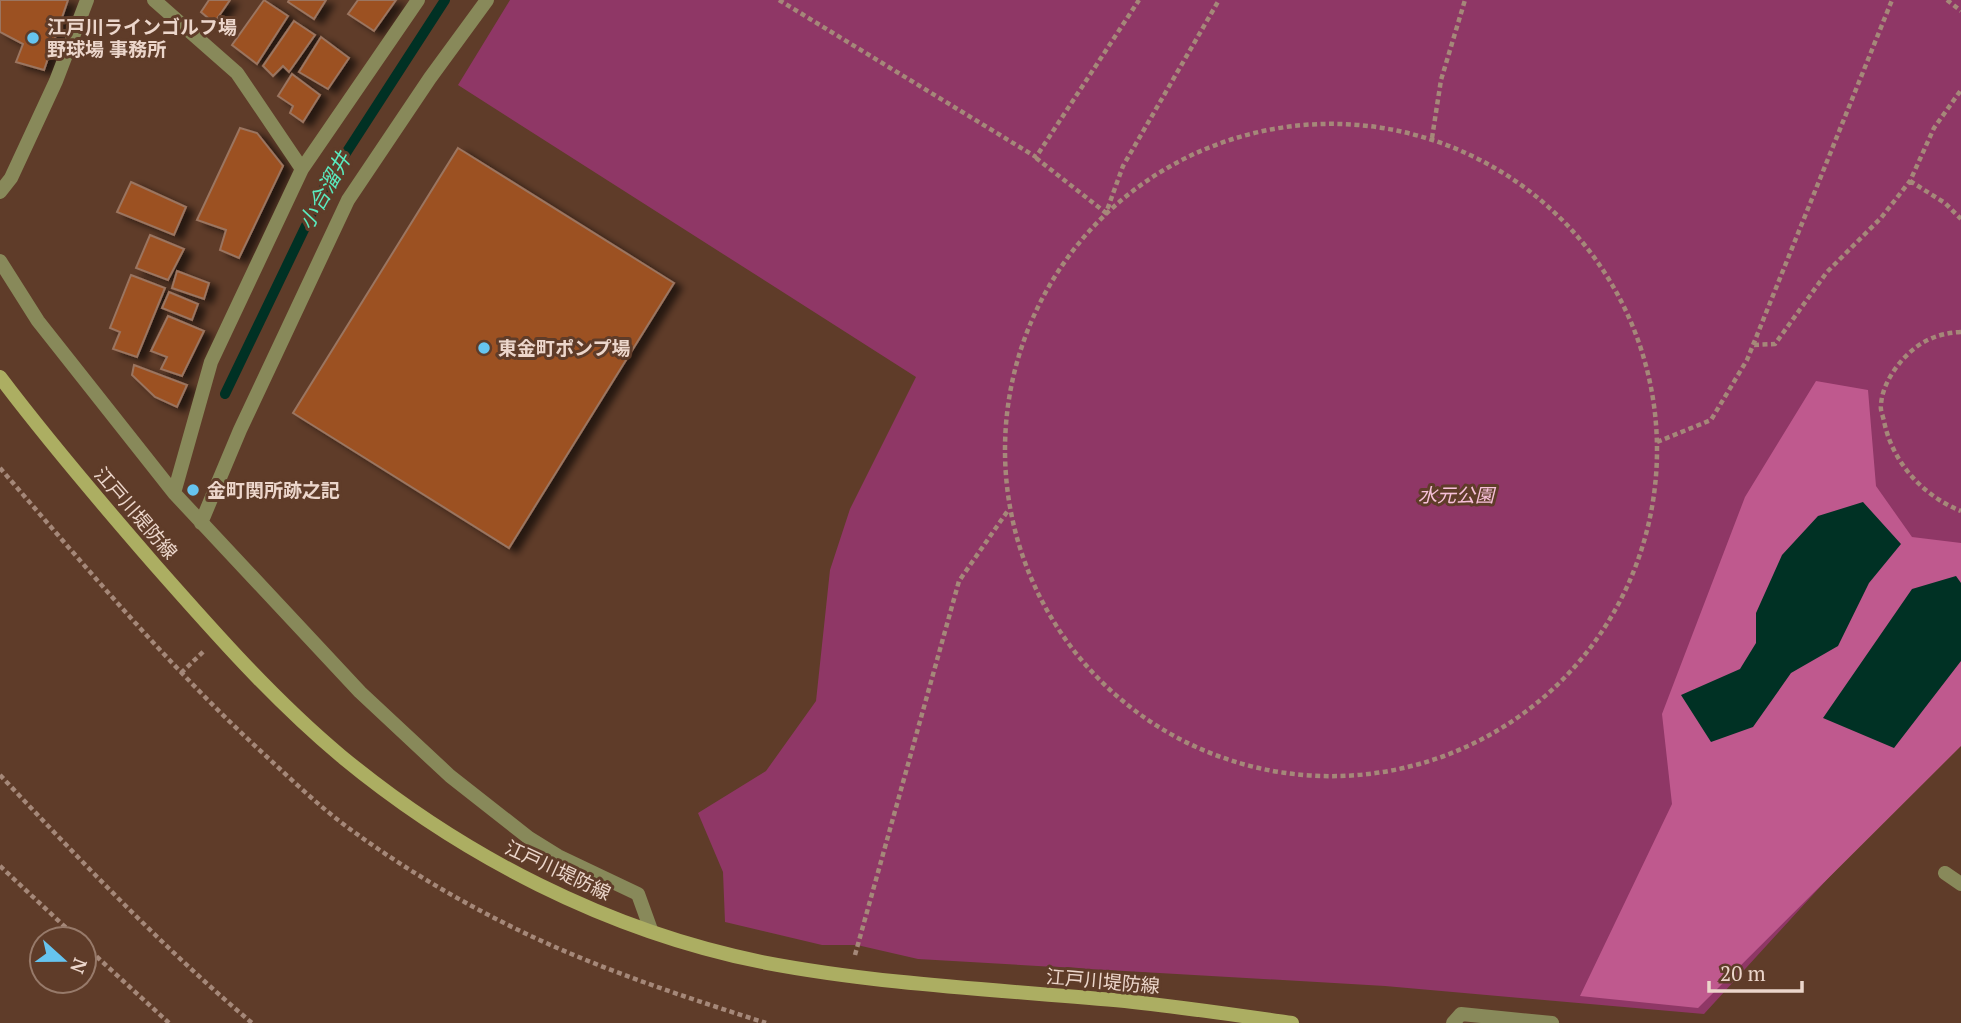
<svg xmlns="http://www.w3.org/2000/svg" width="1961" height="1023" font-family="'PT Serif','Noto Sans JP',serif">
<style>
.green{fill:#8f3766}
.forest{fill:#bf598e}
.water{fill:#003124}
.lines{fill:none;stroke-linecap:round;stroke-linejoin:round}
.stream{stroke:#003124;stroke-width:10}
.building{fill:#9c5122;stroke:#9b7560;stroke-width:2;filter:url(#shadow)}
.path{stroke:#a58879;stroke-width:4.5;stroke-dasharray:5 3.5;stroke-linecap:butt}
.lane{stroke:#88895a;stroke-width:14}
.street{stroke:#88895a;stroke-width:14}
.secondary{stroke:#acae62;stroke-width:14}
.poi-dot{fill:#66c4ef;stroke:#5f3c29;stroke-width:2.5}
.labels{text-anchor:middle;stroke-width:6;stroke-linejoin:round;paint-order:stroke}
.poi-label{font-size:19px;font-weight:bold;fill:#ecd6cb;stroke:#5f3c29;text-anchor:start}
.park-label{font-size:19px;font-style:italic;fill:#f7c0d9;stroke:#5f3c29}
.street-label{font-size:19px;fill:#ecd6cb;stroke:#5f3c29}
.water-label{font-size:21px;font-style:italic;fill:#5aebbf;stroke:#5f3c29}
</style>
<defs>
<filter id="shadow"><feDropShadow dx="8" dy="4.5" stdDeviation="3.5" flood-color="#0009"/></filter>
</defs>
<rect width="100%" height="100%" fill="#5f3c29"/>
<path class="green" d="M 510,0 L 1961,0 L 1961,735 L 1905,794 L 1704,1014 L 1385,986 L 918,959 L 857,945 L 822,945 L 725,922 L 723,872 L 698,813 L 766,771 L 816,701 L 830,570 L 850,509 L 916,377 L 458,85 Z"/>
<path class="forest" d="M 1816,381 L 1868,390 L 1876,486 L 1912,537 L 1961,543 L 1961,746 L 1698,1008 L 1580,996 L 1672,804 L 1662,714 L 1745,497 Z"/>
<path class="water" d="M 1863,502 L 1901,544 L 1869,583 L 1838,646 L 1791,673 L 1753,727 L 1711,742 L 1681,695 L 1740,669 L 1756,643 L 1756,613 L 1782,555 L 1818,516 Z
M 1956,576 L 1961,583 L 1961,661 L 1894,748 L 1823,718 L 1912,589 Z"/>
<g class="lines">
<path class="stream" d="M 225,394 L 326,184 L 445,0"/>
</g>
<path class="building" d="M 0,0 L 68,0 L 44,70 L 16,62 L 23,44 L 0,32 Z
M 209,0 L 230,0 L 214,23 L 201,12 Z
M 264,0 L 288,16 L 257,64 L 232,45 Z
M 289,0 L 326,0 L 314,19 L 288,2 Z
M 358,0 L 396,0 L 374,31 L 348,14 Z
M 294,21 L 315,35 L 289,72 L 283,66 L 273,76 L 263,66 Z
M 321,37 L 349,58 L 328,89 L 299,72 Z
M 292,74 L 320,95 L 303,122 L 290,113 L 293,106 L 278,96 Z
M 240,128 L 257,133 L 283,166 L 239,258 L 220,250 L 226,230 L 197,220 Z
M 458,148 L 674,283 L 509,548 L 293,413 Z
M 131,182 L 186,207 L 174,235 L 117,212 Z
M 150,235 L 184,249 L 168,280 L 136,268 Z
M 177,271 L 209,283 L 204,299 L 172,288 Z
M 131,275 L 165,288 L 137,357 L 113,349 L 120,332 L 110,328 Z
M 169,292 L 198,304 L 192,320 L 162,308 Z
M 168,316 L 204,331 L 182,376 L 161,369 L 167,357 L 151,351 Z
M 134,365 L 187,385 L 177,407 L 155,397 L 132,375 Z"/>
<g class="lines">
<path class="path" d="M 779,0 L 1036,157 L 1139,0
M 1947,0 L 1961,11
M1005 450a326 326 0 1 1 652 0a326 326 0 1 1-652 0Z
M 1432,138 L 1441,80 L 1465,0
M 1036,158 L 1106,213 L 1123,166 L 1219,0
M 1910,181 L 1945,203 L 1961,219
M 1961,332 C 1938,333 1920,341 1904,358 C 1893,370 1882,387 1881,405 C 1880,410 1883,416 1884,421 C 1892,462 1923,496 1961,511
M 1754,345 L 1775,344 L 1827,272 L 1881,218 L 1910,181 L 1934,128 L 1961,90
M 1657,442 L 1711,420 L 1747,360 L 1892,0
M 0,468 C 85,566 170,668 266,756 C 294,782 323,810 354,832 C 409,872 471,908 533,937 C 608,972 688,998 766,1023
M 181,673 L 205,650
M 0,775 C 81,861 162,947 252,1023
M 0,866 L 78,939
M 84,945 L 169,1023
M 855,955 L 959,581 L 1009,509"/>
<path class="lane" d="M 1945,873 L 1961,884"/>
<path class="street" d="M 154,0 L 237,73 L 302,169
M 0,192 L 11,178 L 56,81 L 87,0
M 0,261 L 38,321 L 174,493 L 360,692 L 450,776 L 529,838 L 558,856 L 638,894 L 651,930
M 174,493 L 211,362 L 302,169 L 418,0
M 201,523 L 240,430 L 348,200 L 430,78 L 487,0
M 1453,1023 L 1461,1014 L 1552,1023"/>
<path class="secondary" d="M 0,377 C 49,442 102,504 155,565 C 214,632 273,699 341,756 C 462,856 608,931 762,962 C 882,985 1004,990 1125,1001 C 1181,1007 1236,1015 1292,1023"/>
</g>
<g class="poi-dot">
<circle cx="33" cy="38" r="7"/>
<circle cx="484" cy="348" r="7"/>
<circle cx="193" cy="490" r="7"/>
</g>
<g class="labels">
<g class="poi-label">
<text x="47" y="34">江戸川ラインゴルフ場<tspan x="47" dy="22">野球場 事務所</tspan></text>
<text x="498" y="355">東金町ポンプ場</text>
<text x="207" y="497">金町関所跡之記</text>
</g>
<g class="park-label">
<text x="1456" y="502">水元公園</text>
</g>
<g class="street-label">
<text transform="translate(136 513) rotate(49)" y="7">江戸川堤防線</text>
<text transform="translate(558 870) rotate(25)" y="7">江戸川堤防線</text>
<text transform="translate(1103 981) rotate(5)" y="7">江戸川堤防線</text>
</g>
<g class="water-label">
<text transform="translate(325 191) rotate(-61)" y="7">小合溜井</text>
</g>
</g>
<g transform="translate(63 960) rotate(111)"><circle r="33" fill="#5f3c29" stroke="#977a6a" stroke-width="2"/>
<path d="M0-5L12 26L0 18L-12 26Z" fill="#66c4ef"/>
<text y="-10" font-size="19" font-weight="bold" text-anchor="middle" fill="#ecd6cb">N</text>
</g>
<path d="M1709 981v10h93v-10" fill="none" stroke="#ecd6cb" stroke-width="3.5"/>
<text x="1720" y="981" font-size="21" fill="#ecd6cb" stroke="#5f3c29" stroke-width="5" paint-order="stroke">20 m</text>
</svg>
